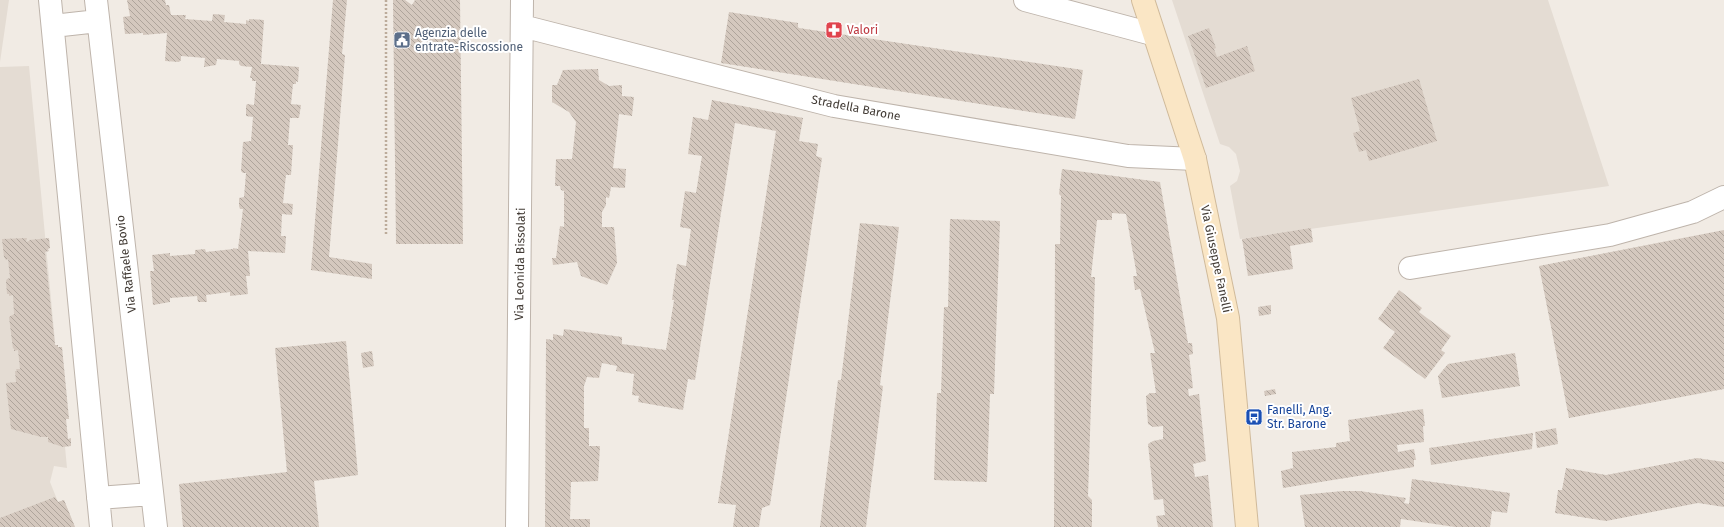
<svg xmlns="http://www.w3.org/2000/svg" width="1724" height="527" font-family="'Fira Sans',sans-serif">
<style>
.residential{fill:#e4dcd3}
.building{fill:url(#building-back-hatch)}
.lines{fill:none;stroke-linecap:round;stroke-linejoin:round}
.street-casing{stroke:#beb4ab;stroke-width:24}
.secondary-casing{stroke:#d0ba9a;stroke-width:24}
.path{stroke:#bcab9a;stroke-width:2.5;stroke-dasharray:2 2;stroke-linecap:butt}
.street{stroke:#fff;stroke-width:22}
.secondary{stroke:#fae6c5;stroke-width:22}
.labels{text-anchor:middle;stroke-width:4;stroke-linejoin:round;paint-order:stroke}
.health-label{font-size:12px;fill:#be3a42;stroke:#fff;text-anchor:start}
.service-label{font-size:12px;fill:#4e5e75;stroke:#fff;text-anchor:start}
.street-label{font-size:12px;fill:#423b35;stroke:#fff}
.transit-label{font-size:12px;fill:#164399;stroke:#fff;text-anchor:start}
</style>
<defs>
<pattern id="building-back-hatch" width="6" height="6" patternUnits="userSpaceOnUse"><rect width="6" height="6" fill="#d4c8be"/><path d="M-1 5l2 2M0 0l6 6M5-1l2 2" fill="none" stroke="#aea49b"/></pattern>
</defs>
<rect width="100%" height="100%" fill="#f1ebe4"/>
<path class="residential" d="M 0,0 L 9,0 L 0,62 Z
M 1172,0 L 1548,0 L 1609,186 L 1240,239 L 1230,186 L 1237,181 L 1240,171 L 1236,154 L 1229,147 L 1220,144 Z
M 29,66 L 67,468 L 54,466 L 50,482 L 58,502 L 64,500 L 75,527 L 0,527 L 0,67 Z"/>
<path class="building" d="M 127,0 L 165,0 L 166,5 L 169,5 L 171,15 L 186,15 L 185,19 L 212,21 L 213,14 L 225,15 L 224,22 L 246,24 L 246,20 L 249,21 L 249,19 L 264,20 L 261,64 L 299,67 L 298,82 L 296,81 L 296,84 L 293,84 L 291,104 L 301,105 L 299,118 L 290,118 L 288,145 L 293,145 L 291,175 L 286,175 L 283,203 L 293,204 L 292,215 L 282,214 L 281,236 L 286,236 L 285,253 L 248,251 L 250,276 L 246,276 L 248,294 L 230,296 L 230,292 L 206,295 L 207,302 L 198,302 L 197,296 L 170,298 L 170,302 L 153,305 L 150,271 L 154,271 L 152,255 L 170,253 L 170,256 L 195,254 L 195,250 L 205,249 L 206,252 L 233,249 L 233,248 L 238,249 L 243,209 L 240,209 L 239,206 L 239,198 L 244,197 L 246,173 L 243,173 L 241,171 L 243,142 L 251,141 L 253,117 L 246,116 L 246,106 L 247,104 L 254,105 L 256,81 L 252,81 L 252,78 L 250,78 L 252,67 L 241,66 L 239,64 L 239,61 L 217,59 L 216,65 L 204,67 L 205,58 L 181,56 L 181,60 L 179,62 L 165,61 L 167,33 L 143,35 L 143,33 L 125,34 L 123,17 L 130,16 Z
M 333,0 L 347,0 L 342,54 L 345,55 L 329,257 L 372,264 L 372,279 L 311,270 Z
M 393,0 L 405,0 L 412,5 L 415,0 L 460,0 L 463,244 L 396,244 Z
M 729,12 L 798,23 L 798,27 L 799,28 L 1083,70 L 1075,119 L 721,63 Z
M 1209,28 L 1216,48 L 1214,49 L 1217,57 L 1247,46 L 1255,71 L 1206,88 L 1188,36 Z
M 598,69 L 599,80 L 609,86 L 622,85 L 622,96 L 634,97 L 632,116 L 619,114 L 613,168 L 626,169 L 625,188 L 611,187 L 609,198 L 606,197 L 606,205 L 602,212 L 602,227 L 614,227 L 617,263 L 607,285 L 581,276 L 577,262 L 553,265 L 552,258 L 556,258 L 560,226 L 564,227 L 564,191 L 561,190 L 560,186 L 555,186 L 556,159 L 572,159 L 576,122 L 569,112 L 552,102 L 552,85 L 557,85 L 563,70 Z
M 1419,79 L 1437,141 L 1369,161 L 1366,150 L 1359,152 L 1353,133 L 1360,131 L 1351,98 Z
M 712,100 L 803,118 L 799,141 L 818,144 L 816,156 L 822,158 L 770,505 L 762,508 L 759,527 L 733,527 L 736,505 L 718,503 L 776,131 L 735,123 L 695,380 L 688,379 L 683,410 L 638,402 L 639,396 L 632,395 L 634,374 L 616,371 L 617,366 L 602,363 L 599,378 L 587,377 L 584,386 L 584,428 L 589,428 L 589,446 L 600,446 L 598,481 L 571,482 L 570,519 L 590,519 L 590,527 L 545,527 L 546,339 L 553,340 L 553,334 L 563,336 L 564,329 L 622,337 L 622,344 L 666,350 L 674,300 L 672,300 L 677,264 L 686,266 L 691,229 L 680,227 L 685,191 L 696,193 L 702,156 L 688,154 L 693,117 L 708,120 Z
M 1062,169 L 1160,182 L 1188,343 L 1192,343 L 1193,354 L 1189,355 L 1193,388 L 1188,389 L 1189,396 L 1199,394 L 1206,461 L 1193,464 L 1195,477 L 1208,475 L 1213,527 L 1158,527 L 1156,516 L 1165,515 L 1163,499 L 1154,500 L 1148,444 L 1153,441 L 1163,439 L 1163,426 L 1153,427 L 1148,424 L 1146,396 L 1150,393 L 1156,393 L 1150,353 L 1155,353 L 1140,289 L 1135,290 L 1133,276 L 1137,276 L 1126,214 L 1112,213 L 1112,220 L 1097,220 L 1091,277 L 1095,277 L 1088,496 L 1092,500 L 1092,527 L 1054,527 L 1055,244 L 1060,244 L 1061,196 L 1059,194 Z
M 950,219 L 1000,221 L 994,394 L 990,394 L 987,482 L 934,480 L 937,393 L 941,393 L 944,307 L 948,307 Z
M 860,223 L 899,227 L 880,385 L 883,386 L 866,527 L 820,527 L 838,380 L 841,380 Z
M 1311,228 L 1313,242 L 1290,246 L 1293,269 L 1248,276 L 1242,239 Z
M 1724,230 L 1724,389 L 1569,418 L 1539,266 Z
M 27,238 L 26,242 L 29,241 L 29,240 L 49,238 L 50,248 L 48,249 L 49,251 L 45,252 L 55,345 L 58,345 L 58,347 L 62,347 L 69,419 L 66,419 L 68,439 L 71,438 L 71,446 L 63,447 L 48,442 L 48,437 L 41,437 L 11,429 L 6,383 L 16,382 L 15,371 L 17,371 L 16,369 L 20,369 L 18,350 L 14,351 L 14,348 L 13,349 L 9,317 L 14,314 L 13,295 L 9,296 L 9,294 L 7,294 L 6,281 L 7,279 L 10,278 L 8,259 L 6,260 L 4,257 L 2,239 Z
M 1399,290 L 1422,308 L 1419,312 L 1451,336 L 1441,350 L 1445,353 L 1425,379 L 1383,348 L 1395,332 L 1378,319 Z
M 1271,305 L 1271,314 L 1259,316 L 1258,307 Z
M 346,341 L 358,475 L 314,481 L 319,527 L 183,527 L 179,484 L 287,472 L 275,348 Z
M 372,351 L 374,366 L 363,368 L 361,353 Z
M 1515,353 L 1520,386 L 1442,398 L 1438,376 L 1448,364 Z
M 1275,389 L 1276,394 L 1265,396 L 1264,391 Z
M 1423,409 L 1425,426 L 1423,426 L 1424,442 L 1397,445 L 1398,452 L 1414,449 L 1416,460 L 1414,460 L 1414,467 L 1283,488 L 1281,471 L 1293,468 L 1292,452 L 1336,447 L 1336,443 L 1350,441 L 1348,420 Z
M 1556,428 L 1558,444 L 1537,448 L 1535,432 Z
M 1533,433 L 1532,449 L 1431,465 L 1429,448 Z
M 1697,458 L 1724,462 L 1724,507 L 1698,503 L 1606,521 L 1555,513 L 1558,490 L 1562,490 L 1566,468 L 1606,475 Z
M 1412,479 L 1510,493 L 1507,513 L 1492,511 L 1490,527 L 1455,527 L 1401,519 L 1400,527 L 1305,527 L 1300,495 L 1343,491 L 1360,491 L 1406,498 L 1404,503 L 1409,504 Z
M 55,497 L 58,502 L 64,500 L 75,527 L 0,527 L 0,518 Z"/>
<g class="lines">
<g class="street-casing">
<path id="street" d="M 50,0 L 101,527
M 96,0 L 156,527
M 1025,0 L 1152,34
M 53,26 L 98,21
M 522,26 L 834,106 L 1128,156 L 1195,159
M 1410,268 L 1610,235 L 1693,212 L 1724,197
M 98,498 L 152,494
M 517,527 L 522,0"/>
</g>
<g class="secondary-casing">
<path id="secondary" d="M 1143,0 L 1195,159 L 1228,318 L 1247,527"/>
</g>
<path class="path" d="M 386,0 L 386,236"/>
<use href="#street" class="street"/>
<use href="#secondary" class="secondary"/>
</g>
<defs>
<g id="pharmacy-square" transform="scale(0.9)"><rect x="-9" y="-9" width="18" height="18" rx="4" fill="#e0444e" stroke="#fff"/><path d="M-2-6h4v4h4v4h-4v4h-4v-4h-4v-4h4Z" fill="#fff"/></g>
<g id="civic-square" transform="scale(0.9)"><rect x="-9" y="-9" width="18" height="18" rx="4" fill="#5c6f8a" stroke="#fff"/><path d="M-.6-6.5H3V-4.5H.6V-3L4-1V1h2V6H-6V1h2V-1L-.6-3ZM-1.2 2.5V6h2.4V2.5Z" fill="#fff"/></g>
<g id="bus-square" transform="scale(0.9)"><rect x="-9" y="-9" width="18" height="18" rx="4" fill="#1a4fb4" stroke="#fff"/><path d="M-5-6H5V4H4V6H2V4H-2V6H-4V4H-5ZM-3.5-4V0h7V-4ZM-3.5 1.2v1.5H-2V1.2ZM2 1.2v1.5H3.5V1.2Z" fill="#fff"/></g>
</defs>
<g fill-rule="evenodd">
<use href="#pharmacy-square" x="834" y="30"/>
<use href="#civic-square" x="402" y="40"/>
<use href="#bus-square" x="1254" y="417"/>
</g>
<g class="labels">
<g class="health-label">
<text x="847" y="34">Valori</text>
</g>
<g class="service-label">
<text x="415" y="37">Agenzia delle<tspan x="415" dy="14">entrate-Riscossione</tspan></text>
</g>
<g class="street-label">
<text transform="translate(856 108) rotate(11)" y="4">Stradella Barone</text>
<text transform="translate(1216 259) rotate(78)" y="4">Via Giuseppe Fanelli</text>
<text transform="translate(126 264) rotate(-97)" y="4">Via Raffaele Bovio</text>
<text transform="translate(520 264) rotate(-89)" y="4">Via Leonida Bissolati</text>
</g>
<g class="transit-label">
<text x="1267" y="414">Fanelli, Ang.<tspan x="1267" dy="14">Str. Barone</tspan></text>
</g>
</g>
</svg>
